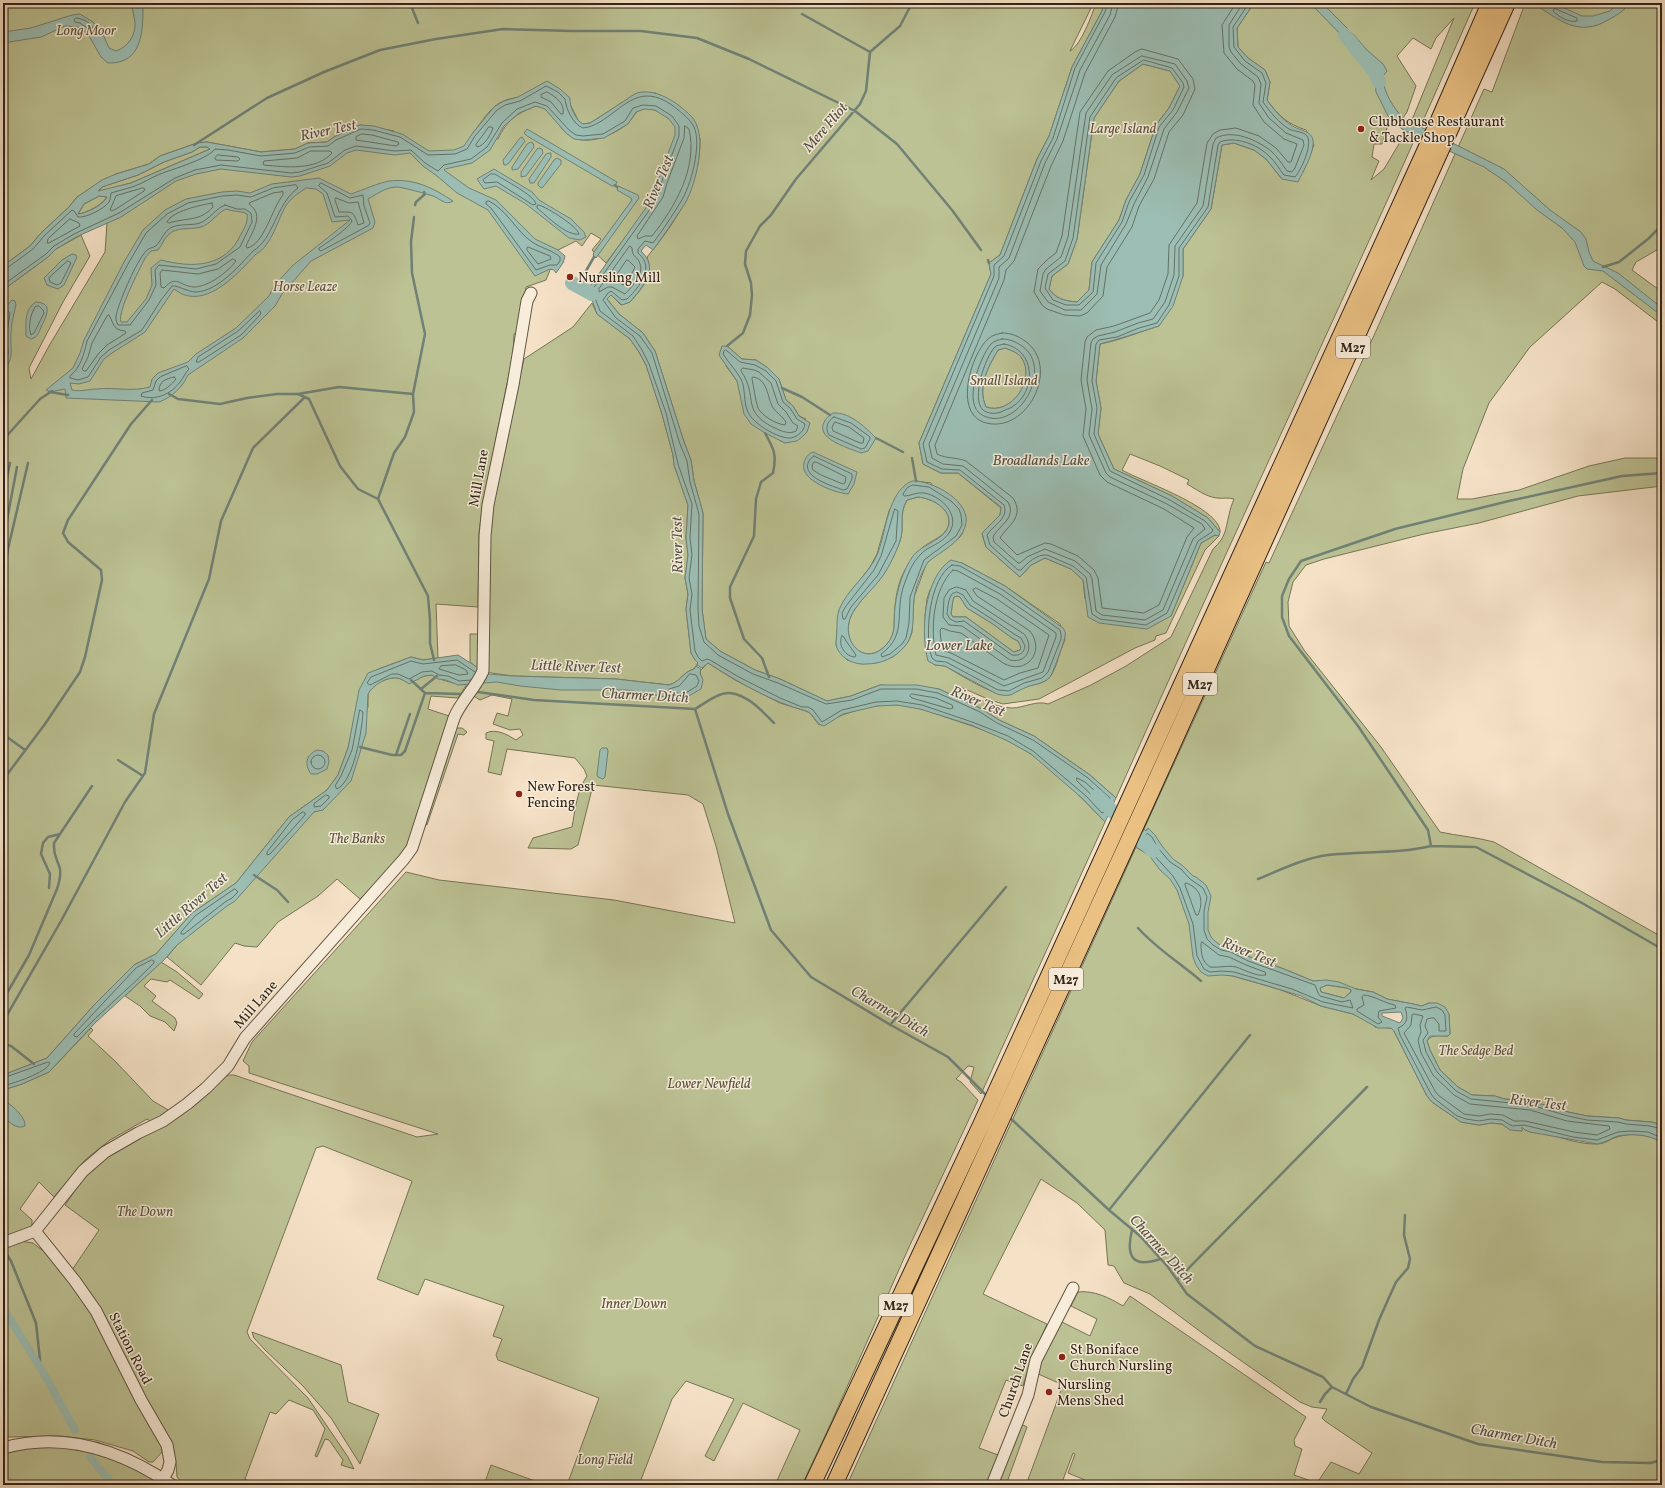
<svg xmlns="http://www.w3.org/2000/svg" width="1665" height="1488" font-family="Vollkorn,serif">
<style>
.green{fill:#bcc294;stroke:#767456;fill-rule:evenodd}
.water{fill:#9cbeb4;stroke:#708176;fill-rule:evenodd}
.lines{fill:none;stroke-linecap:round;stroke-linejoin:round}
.shore{stroke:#667266;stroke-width:1}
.stream{stroke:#708176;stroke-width:2.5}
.canal{stroke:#9cbeb4;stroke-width:8}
.river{stroke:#9cbeb4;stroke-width:14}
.minor-casing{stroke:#605444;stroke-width:13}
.highway-casing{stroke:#2f2518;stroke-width:18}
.minor{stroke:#f8ecda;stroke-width:11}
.highway{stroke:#eac083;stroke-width:16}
.poi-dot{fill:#8f2418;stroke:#f8ecda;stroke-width:1.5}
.labels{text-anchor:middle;stroke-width:3;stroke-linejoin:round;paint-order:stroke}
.shield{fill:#f8ecda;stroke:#6b6152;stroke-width:1}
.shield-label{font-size:13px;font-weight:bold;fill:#2f2518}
.park-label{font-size:14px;font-style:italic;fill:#59543d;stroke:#f8ecda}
.poi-label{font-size:14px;fill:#2f2518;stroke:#f8ecda;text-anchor:start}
.street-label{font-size:14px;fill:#2f2518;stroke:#f8ecda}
.water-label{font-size:15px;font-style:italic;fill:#505347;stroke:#f8ecda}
</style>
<rect width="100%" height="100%" fill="#f5e1c6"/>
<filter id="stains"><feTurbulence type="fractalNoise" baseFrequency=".005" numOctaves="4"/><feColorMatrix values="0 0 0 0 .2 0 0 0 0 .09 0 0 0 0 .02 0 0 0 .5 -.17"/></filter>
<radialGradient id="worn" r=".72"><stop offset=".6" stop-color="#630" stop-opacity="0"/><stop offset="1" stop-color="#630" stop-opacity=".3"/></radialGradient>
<path class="green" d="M 3,3 L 1091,3 L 1092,6 L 1070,51 C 1081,45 1092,15 1096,3 L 1104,3 L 1102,11 L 1072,67 L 1049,136 L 1037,159 L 1000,255 L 989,263 L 991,274 L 919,443 L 923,464 L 941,473 L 958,473 L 1001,508 L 1000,515 L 982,534 L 986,547 L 1020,577 L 1031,565 L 1045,558 L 1071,569 L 1083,580 L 1085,599 L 1171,616 L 1201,543 L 1215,535 L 1219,536 L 1205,550 L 1166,633 L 1156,636 L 1155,640 L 1135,648 L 1039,699 L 1003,704 L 990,700 L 958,686 L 957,688 C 970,696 997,708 1012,708 C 1023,708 1037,700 1048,704 L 1091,685 L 1126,666 L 1171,637 L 1213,549 C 1226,537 1225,531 1229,515 C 1230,509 1232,504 1234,499 C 1227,497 1224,499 1217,498 C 1206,497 1196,489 1187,484 L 1189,480 L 1160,466 L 1130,454 L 1122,470 C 1141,481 1221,508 1220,532 L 1208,518 L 1172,496 L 1114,469 L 1098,434 L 1101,408 L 1096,381 L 1100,344 C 1121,340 1139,332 1159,326 L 1183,276 L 1183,249 L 1211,209 L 1222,145 L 1234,143 L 1254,150 L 1266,159 L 1282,179 L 1303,172 L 1314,145 L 1306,130 C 1287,124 1279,116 1267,100 L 1270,82 L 1265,70 L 1248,58 L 1238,47 L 1237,28 L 1254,3 L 1475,3 C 1359,269 1234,532 1116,798 L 1090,775 L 1034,736 L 999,720 L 982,709 L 939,689 L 880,685 L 851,696 L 827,701 L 780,679 L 755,670 L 720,651 L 706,639 L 702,609 L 703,513 L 694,481 L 691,460 L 684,442 L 655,351 L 643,333 L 619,314 L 607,299 L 611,295 L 621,305 L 630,302 C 642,288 654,277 647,257 C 676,222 701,184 700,138 L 656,93 L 636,94 L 590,123 L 583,124 L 579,122 L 569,102 C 546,100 513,90 494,107 C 485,115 479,126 472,134 L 498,139 C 507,120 516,114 536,106 C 539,107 542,107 545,109 C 558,118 561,137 582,140 C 596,142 617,133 627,124 C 637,115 636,104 655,110 C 663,113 671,120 679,124 L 682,161 L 606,263 L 592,250 L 601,239 L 591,233 L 582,246 L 576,241 L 558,250 L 546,280 L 526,287 L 519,333 L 514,334 L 513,354 L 483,503 L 479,533 L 478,607 L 436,604 L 438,658 L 423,660 L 411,657 L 376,670 L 352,731 L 348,748 L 338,775 L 327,790 L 289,817 L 236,883 L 192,913 L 156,954 L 134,965 L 95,1004 L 47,1058 L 3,1075 L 3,290 L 48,257 L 56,249 L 81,235 L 90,256 L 63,302 L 29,368 L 31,379 L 49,346 L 105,252 L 107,223 L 110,218 L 155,186 L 225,161 L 270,168 L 394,131 L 360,125 L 334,137 L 327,142 L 308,143 L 295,149 L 261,152 L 207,142 L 197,143 L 160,156 L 149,164 L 116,174 L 77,197 L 69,207 L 41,233 L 30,246 L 3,266 ZM 1454,18 L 1409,127 L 1384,169 L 1371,180 L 1379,161 L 1372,157 L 1374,144 L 1382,144 L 1388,125 L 1398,125 L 1407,112 L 1416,86 L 1397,56 L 1413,38 L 1431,49 L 1436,38 ZM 727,346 L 742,359 L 756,360 L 768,368 L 779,379 L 786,400 L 793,406 L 799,416 L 806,419 L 785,443 L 779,440 L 741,395 L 737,381 L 726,366 ZM 916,481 L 931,483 L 963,533 L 959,538 L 927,562 L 914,597 L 912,632 L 909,640 L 905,646 L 893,657 L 863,664 L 847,660 L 839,651 L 836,645 L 839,611 L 847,597 L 870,567 L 877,554 L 889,511 L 894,502 L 904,486 ZM 962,563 L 1005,586 L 1060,624 L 1065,640 C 1059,651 1058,664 1052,674 C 1048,683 1036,684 1028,686 C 1021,688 1015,694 1008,695 C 993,696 959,674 945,666 L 935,665 L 927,656 L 925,616 L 927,599 L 930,590 Z
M 1524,3 L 1662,3 L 1662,247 L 1636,262 L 1632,270 L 1662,292 L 1662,325 L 1615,289 L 1602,282 L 1530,347 L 1489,403 L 1463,469 L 1457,499 L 1472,499 L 1519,490 L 1589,466 L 1625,458 L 1662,458 L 1662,486 L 1578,496 L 1479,523 L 1424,534 L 1324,559 L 1306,565 L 1293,582 L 1288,602 L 1289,626 L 1304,650 L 1381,747 L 1440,832 C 1458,836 1476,837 1494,842 L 1662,937 L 1662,1125 L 1651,1122 L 1626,1120 L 1619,1118 L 1587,1116 L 1568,1112 L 1531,1101 L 1504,1099 L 1495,1096 L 1472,1095 L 1458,1087 L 1440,1070 L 1430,1050 L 1427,1041 C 1431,1034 1440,1036 1448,1036 L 1450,1034 L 1449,1014 L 1429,1003 L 1422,1006 L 1413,1004 L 1387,999 L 1373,992 L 1313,981 L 1284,969 L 1250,957 L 1232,948 L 1223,947 L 1222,974 L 1233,976 L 1281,990 L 1321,1006 L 1353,1014 L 1370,1022 L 1375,1027 L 1391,1028 L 1394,1031 L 1427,1096 L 1432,1102 L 1461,1122 L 1479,1125 L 1491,1123 L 1502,1124 L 1508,1128 L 1522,1131 L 1521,1125 L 1525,1130 C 1549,1131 1573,1145 1597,1144 C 1604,1144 1609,1140 1614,1138 C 1630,1132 1648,1134 1662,1142 L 1662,1485 L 1084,1485 L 1085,1480 L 1068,1473 L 1075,1454 L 1073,1453 L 1061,1485 L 1026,1485 L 1063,1385 L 1036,1373 L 1048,1344 L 1062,1322 L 1090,1336 L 1097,1319 L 1071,1306 L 1078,1292 C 1094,1290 1110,1298 1123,1306 L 1130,1296 L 1306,1417 L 1294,1440 L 1295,1446 L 1302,1449 L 1294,1475 L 1317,1483 L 1331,1462 L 1359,1474 L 1372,1453 L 1325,1421 L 1322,1418 L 1327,1409 L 1312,1407 L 1300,1402 L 1213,1341 L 1150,1294 L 1124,1283 L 1114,1266 L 1108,1265 L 1105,1230 L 1077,1203 L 1041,1179 L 983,1294 L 1047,1324 L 1030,1362 L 1023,1386 L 1006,1380 L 979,1448 L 998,1455 L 987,1485 L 847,1485 L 1136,847 L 1150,856 L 1157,839 L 1147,829 L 1146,831 L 1144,829 L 1266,562 L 1269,563 L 1376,331 L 1484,89 L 1492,92 L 1523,9 Z
M 1143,64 L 1170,71 L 1180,86 L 1169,108 L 1156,125 L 1140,174 L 1126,200 L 1119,220 L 1092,262 L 1089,290 L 1077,302 C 1065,301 1056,299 1049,289 L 1052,276 L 1068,264 L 1077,239 L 1094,118 L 1119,81 Z
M 200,147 L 207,147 L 210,149 L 131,183 L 98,192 L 102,187 L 138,175 L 164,162 L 192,152 Z
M 99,196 L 107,197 C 102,205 87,213 78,214 L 84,204 Z
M 592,303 L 597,314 L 630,339 L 639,352 L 646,365 L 662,414 L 673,455 L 674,465 L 688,505 L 686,538 L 688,555 L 685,578 L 688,594 L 686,609 L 691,653 L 698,663 L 694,669 C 683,672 680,682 669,685 L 616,679 L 513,676 L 484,672 L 488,534 L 495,489 L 524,359 L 573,327 Z
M 1005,348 C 1010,350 1017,352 1021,357 C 1038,379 1011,416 986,407 C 977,387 988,367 998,350 Z
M 918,497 C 931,498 951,508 949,524 C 946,537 931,540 922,548 C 918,552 912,558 909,564 C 900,575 896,593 895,607 C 893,621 897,633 887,644 C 863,671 835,637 855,609 C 862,598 872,589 880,579 C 887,571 896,551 900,541 C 905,527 898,515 907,500 Z
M 957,596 L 960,597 L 967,608 L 993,624 L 1012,638 L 1018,641 L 1021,647 L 1020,650 L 1014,652 L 1011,650 L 966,617 L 953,617 L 951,614 C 952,609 952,601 954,597 Z
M 470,634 L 480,634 L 480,670 L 470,662 Z
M 708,663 L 735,680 L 780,703 L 806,711 L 810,713 L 819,725 C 843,714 871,703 898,705 C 915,706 931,712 948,718 C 976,727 1006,737 1031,754 C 1058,773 1082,798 1105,822 L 981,1094 L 970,1082 L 974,1067 L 968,1066 L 956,1079 L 961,1082 L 978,1100 L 909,1247 L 831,1423 L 802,1485 L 775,1485 L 800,1430 L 743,1403 L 714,1461 L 705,1456 L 734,1399 L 686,1381 L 672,1399 L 639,1485 L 567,1485 L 599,1398 L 498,1360 L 496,1355 L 502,1339 L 493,1336 L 504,1306 L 425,1279 L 418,1295 L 377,1279 L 412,1181 L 323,1146 L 316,1148 L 247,1332 L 250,1339 L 308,1398 L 348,1457 L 354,1469 L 341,1465 L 343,1460 L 329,1440 L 325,1439 L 317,1457 L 315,1456 L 325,1429 L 313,1410 L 289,1400 L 276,1414 L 270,1412 L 245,1479 L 256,1485 L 184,1485 L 177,1477 L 176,1463 L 169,1440 L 72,1270 L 99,1230 L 65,1205 L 88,1172 L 105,1156 L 182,1113 L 228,1075 L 234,1075 L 417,1137 L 438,1134 L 249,1073 L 249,1066 L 243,1061 L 252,1042 L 406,872 L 439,880 L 614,900 L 735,923 L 716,846 L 703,804 L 688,795 L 593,785 L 578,845 L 571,849 L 528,848 L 533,838 L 572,827 C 575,811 577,790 587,776 L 584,769 L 575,758 L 507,749 L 501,775 L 488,772 L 494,741 L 486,739 L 486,733 C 496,728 508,735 516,740 L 523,735 L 520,729 L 510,730 L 493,724 L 497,713 L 508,716 L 512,699 L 492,695 L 480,700 L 472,695 L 483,677 L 651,690 L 701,677 L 700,671 Z
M 432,675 C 439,680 458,685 467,684 L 458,698 L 431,696 L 428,709 L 452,717 L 407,847 L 391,869 L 360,899 L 337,879 L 318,896 L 278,922 L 257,947 L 244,946 L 235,943 L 201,985 L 167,957 L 177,945 L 285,833 L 334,797 L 368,707 C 368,703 368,698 368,694 C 371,685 389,676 398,678 C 402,679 406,682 409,683 L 424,676 Z
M 454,728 L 462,728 L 467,732 L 464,735 L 458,734 L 427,825 L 425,824 Z
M 161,962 L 177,972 L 203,994 L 199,999 L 170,980 L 167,982 L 151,979 L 144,986 L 156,996 L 152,1001 L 175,1018 L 177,1023 L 174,1031 L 165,1022 L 150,1016 L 140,1006 L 125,996 Z
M 1327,985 L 1347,988 L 1351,990 L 1351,992 L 1344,998 L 1321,992 L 1320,988 Z
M 91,1028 L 93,1030 L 88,1036 L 115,1061 L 153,1101 L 170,1111 L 152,1122 L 147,1119 L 110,1140 L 85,1160 L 54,1197 L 39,1182 L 20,1209 L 32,1220 L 32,1227 L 3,1240 L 3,1090 L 22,1084 L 49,1072 Z
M 20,1241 L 33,1243 L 42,1250 L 56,1264 L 76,1290 L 101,1329 L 162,1445 L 162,1452 L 153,1462 L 149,1462 L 133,1451 L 95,1440 L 60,1436 L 8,1437 L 3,1435 L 3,1247 Z
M 252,1332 L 341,1365 L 348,1402 L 379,1414 L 360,1464 L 331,1418 L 303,1386 L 265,1350 L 254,1338 Z
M 1021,1424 L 1027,1427 L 1006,1485 L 996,1485 Z
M 55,1446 L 78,1448 L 113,1457 L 165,1485 L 3,1485 L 3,1454 L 23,1447 Z
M 491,1465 L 546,1485 L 484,1485 Z"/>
<path class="water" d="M 132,3 L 143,3 C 143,28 144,64 108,63 L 101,57 L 88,34 L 78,27 L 65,26 L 41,37 L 3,43 L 3,32 L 31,28 L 72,15 L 80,14 L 93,22 L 101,30 L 109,48 L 116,51 C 128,47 136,35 135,22 C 134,15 132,10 132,3 Z
M 1104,3 L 1254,3 L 1237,28 L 1238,47 L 1248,58 L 1265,70 L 1270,82 L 1267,100 C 1274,110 1281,118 1291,125 C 1299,131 1315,130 1313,145 C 1312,157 1303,171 1298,182 L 1282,179 L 1266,159 L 1254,150 L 1234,143 L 1222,145 L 1211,209 L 1183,249 L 1183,276 L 1173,306 L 1159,326 C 1139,332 1120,339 1100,344 L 1096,381 L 1101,408 L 1098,434 L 1114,469 L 1172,496 L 1208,518 L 1220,532 L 1219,536 L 1215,535 L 1201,543 L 1171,616 L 1147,629 L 1099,623 L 1088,617 L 1083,580 L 1071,569 L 1045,558 L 1031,565 L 1020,577 L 986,547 L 982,533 L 1000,515 L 1001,507 L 958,473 L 941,473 L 923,464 L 919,443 L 991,274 L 989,263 L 1000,255 L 1037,159 L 1049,136 L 1072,67 L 1102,11 ZM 1143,64 L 1170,71 L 1180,86 L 1169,108 L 1156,125 L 1140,174 L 1126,200 L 1119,220 L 1092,262 L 1089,290 L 1077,302 C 1065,301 1056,299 1049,289 L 1052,276 L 1068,264 L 1077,239 L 1094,118 L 1119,81 ZM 1005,348 C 1010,350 1017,352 1021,357 C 1037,379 1011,416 986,407 C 977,387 988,367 998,350 Z
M 1310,3 L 1322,3 L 1352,33 L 1367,50 L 1383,64 L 1387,71 L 1382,77 C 1385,94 1392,106 1403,118 L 1504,169 L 1550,210 L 1581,232 L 1586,239 L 1589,252 L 1593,261 L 1618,273 L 1662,308 L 1662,316 L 1603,271 L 1587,269 L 1584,266 L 1575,242 L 1562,228 L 1537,210 L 1506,182 L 1484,167 L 1410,133 L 1402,129 L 1388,116 L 1376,92 L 1375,80 L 1365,56 L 1350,44 Z
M 1533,3 L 1553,3 L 1582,16 L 1593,16 L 1610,11 L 1618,3 L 1630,3 C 1624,11 1617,15 1608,20 C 1578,38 1558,19 1533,3 Z
M 547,81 L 560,89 L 570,98 C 569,106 576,121 583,124 L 590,123 C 602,116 613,108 624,101 C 628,99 632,95 637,93 C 651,89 665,96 677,104 C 684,110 694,116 697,126 C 705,145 695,188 684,205 C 674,220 664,235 653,250 L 646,245 L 641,251 C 660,269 643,286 630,302 L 622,305 L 611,295 L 607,299 L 619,314 L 643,333 L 655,351 L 684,442 L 691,460 L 694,481 L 703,513 L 702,609 L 706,639 L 720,651 L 755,670 L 780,679 L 827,701 L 851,696 L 880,685 L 917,685 L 939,689 L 982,709 L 999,720 L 1034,736 L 1090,775 L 1116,798 L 1105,822 L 1083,799 L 1031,754 L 1006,740 L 971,725 L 920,709 L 897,705 L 877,706 L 843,714 L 824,726 C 815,724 814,713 806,711 C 772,702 738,682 708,663 L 702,668 L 697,665 L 698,663 L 695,660 L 691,653 L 686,609 L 688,594 L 685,578 L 688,555 L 686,538 L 688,505 L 674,465 L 673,455 L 662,414 L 646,365 L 639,352 L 630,339 L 597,314 L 590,294 L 580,290 L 571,289 L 575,283 L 585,286 L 591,285 L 650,202 L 655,193 L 658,180 L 675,135 L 675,127 L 669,119 L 655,110 L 644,109 L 636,112 L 628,124 L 604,138 L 583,140 L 574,139 L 566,133 L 545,109 L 536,106 L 519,113 L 504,126 L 490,150 L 472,163 L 445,169 L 444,170 L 469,188 L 496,200 L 535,239 L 558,250 L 565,256 L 563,263 L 556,273 L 554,270 L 550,269 L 535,276 L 488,210 L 457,193 L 437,176 L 423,166 L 410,153 L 395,155 L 356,150 L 347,153 L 330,166 L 300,176 L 291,177 L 221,169 L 196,174 L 176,181 L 121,217 L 76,237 L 56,249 L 48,257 L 3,290 L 3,266 L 30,246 L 41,233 L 69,207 L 77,197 L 102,180 L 116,174 L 149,164 L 160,156 L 197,143 L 207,142 L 261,152 L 295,149 L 308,143 L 327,142 L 334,137 L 360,125 L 374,126 L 402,134 L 429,151 L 454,150 L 464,146 L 472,134 L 494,107 L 504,101 L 518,97 ZM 200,147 L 207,147 L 210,149 L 131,183 L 98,191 L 102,187 L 138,175 L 164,162 L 192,152 ZM 99,196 L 107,197 C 103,205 87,213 78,214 L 84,204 Z
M 527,129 L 617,182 L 615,186 L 612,186 L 527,136 L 524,133 Z
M 522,137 L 525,141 L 509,163 L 506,165 L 504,165 L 503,160 L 520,138 Z
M 531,142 L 533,143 L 534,147 L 518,169 L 512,170 L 512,167 L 527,144 Z
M 539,148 L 542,149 L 543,153 L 526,176 L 521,177 L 521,172 L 537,149 Z
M 549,153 L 551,153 L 551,157 L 534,183 L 530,183 L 529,179 L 546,154 Z
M 557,158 L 561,160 L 561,164 L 543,187 L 541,188 L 538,185 L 538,183 L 554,160 Z
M 494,169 L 532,192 L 539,200 L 571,219 L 584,232 L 586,237 L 580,240 L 569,238 L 526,204 L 496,186 L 484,189 L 477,179 Z
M 319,178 L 351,194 C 363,190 378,183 389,181 C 414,178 433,188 453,201 C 445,206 441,199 433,196 C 427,194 402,187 397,187 C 386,187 377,194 368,199 L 375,222 L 373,228 L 311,261 L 282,294 L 275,306 L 243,338 L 188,375 C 182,388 172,397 159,402 L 66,398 L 65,389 L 50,392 L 46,390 L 73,368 L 80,353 L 84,340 L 124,262 L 143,230 L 165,210 L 186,199 L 222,192 L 237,191 L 250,193 L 272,184 ZM 306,188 L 316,189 L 323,194 L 332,222 L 350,220 L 292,266 L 274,286 L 269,296 L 236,328 L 196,354 L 188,362 L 158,373 L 152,379 L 150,387 C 132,392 115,387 97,389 C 88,389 81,392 72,390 L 70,383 L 79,384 L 90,381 L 104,359 L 112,353 L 145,332 L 174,289 C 177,291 180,293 182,294 C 210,306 240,271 256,254 C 272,246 278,218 287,204 C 292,197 299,193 306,188 ZM 226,209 C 234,212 242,211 247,214 C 248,222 245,227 241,234 C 226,268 192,268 161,260 L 151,268 L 152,285 L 146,299 L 127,322 L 121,322 C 117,311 140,269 145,258 L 151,251 L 158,250 C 162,245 164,239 168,235 C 177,226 191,230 201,227 C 211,224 217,213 226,209 Z
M 618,186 L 638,195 L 639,198 L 596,258 L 593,255 L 594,252 L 632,200 L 631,198 L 617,190 Z
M 72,254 L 76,255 L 77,257 L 64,285 L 58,289 L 47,285 L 44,278 L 62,260 Z
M 12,300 L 15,301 L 16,305 C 14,314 11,324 11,333 C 10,349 15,358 3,371 L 3,310 Z
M 36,302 C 53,303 47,315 42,325 C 39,331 39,337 31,339 L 26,336 C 26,324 24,309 36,302 Z
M 722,346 L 727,346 L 742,359 L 756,360 L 768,368 L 779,379 L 786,400 L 793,406 L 799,416 L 810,423 L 807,432 L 802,437 L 797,441 L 785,443 L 765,433 L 751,424 L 744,414 L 737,381 L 719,355 Z
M 833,413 C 850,412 865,427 876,438 L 868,451 L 861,453 C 849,448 819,440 823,425 C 825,419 828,416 833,413 Z
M 813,452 L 857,472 L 854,484 L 848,494 C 835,493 799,480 804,463 C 805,458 808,454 813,452 Z
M 912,481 C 932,480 974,502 965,527 C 960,543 940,552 928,562 C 922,572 915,587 914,599 C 912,614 916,633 905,646 C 895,658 881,664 866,664 C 853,665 838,657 836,644 C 836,639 837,633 837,628 C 837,623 837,616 839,610 C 847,589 869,575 878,553 C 886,531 888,491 912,481 ZM 918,497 C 931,498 951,508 949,524 C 946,540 922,544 913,556 C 903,570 897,590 895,607 C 893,621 897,633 887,644 C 864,671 835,637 855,609 C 863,597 874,588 882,577 C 889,567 896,553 900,541 C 905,527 898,515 907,500 Z
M 951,560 L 962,563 L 1005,586 L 1063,628 C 1065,631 1066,633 1065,636 C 1065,640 1052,675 1050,677 C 1044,684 1034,684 1027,687 C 1021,689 1015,693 1010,695 C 1005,696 1001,695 997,694 L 945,666 L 935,665 L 928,661 C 920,633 924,577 951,560 ZM 957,596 L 960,597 L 967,608 L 993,624 L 1012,638 L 1018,641 L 1021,647 L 1020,650 L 1014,652 L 1011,650 L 966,617 L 953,617 L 951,614 C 952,609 952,601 954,597 Z
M 458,655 L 483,671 L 489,674 L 513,676 L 616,679 L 669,685 C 680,682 683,672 694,669 L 696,666 L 701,669 L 700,673 L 703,680 L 701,689 L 685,698 L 672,698 L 626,690 L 561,690 L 520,686 L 497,682 L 458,685 L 446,680 L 438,679 L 432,675 L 424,676 L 409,684 C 406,682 402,679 398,678 C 387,676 372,686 368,694 L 366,733 L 351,781 L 323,810 L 314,812 L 235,901 L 227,906 L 177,945 L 164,960 L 96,1022 L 49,1072 L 22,1084 L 3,1090 L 3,1075 L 47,1058 L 95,1004 L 134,965 L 156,954 L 192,913 L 236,883 L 289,817 L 327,790 L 338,775 L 348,748 L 359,690 L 368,673 L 411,657 L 423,660 Z
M 602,748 L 607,748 L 608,751 L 605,777 L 603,779 L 598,777 L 597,775 L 600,750 Z
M 317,750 L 323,751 L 328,755 L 329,762 L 327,769 L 317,774 L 311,774 C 304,764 306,755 317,750 Z
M 1148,828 L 1155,835 L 1162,846 L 1173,859 L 1183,866 L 1193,876 L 1196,877 L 1206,885 L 1211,896 L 1208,912 L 1208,930 L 1211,937 L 1216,942 L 1223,947 L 1232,948 L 1250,957 L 1284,969 L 1313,981 L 1326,980 L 1339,982 L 1356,989 L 1373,992 L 1387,999 L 1413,1004 L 1422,1006 L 1429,1003 L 1437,1003 L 1445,1007 L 1449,1014 L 1450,1034 L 1448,1036 L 1430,1036 L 1427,1041 L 1430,1050 L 1440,1070 L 1458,1087 L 1472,1095 L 1495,1096 L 1504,1099 L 1531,1101 L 1568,1112 L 1587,1116 L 1619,1118 L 1626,1120 L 1651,1122 L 1662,1125 L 1662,1142 C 1649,1135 1633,1133 1618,1136 C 1611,1138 1605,1143 1597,1144 L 1530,1132 L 1525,1130 L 1522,1127 L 1522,1131 L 1510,1130 L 1502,1124 L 1491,1123 L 1479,1125 L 1461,1122 L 1432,1102 L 1427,1096 L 1394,1031 L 1391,1028 L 1378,1028 L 1353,1014 L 1321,1006 L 1301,996 L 1265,985 L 1233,976 L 1222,975 L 1208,976 L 1201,972 L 1196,965 L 1193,957 L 1189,924 L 1177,890 L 1170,879 L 1160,870 L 1149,855 L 1136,847 L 1144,829 L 1146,831 ZM 1327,985 L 1347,988 L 1351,990 L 1351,992 L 1344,998 L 1321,992 L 1320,988 ZM 1401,1012 L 1403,1018 L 1400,1023 L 1382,1016 L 1382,1013 Z
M 3,1100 C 11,1104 26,1117 25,1126 C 17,1130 9,1122 3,1117 Z"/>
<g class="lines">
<path class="shore" d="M 1108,3 L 1105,12 L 1075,68 L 1053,138 L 1041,161 L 1004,256 L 994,265 L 994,276 L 923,444 L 927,462 L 942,469 L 960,470 L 1004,505 C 1009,519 993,525 987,535 L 990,545 L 1018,570 L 1021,570 C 1027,563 1037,554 1047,555 L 1073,566 L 1086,577 L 1092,614 L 1100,619 L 1146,625 L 1167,613 L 1198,541 L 1212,532 L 1213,530 L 1205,521 L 1170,500 L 1110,471 L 1094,434 L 1097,408 L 1092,381 L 1096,344 L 1099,340 L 1117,337 L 1139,328 L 1157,323 L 1169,305 L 1179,276 L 1179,248 L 1208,207 L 1218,145 L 1220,142 C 1235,136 1257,144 1269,156 C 1275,161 1279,169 1284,175 L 1295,177 C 1301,170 1313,145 1307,136 C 1303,131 1295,132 1289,129 C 1279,123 1270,112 1263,102 L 1266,83 L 1262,73 L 1245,61 L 1234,47 L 1233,27 L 1249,3
M 1113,3 L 1110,15 L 1080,70 L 1057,139 L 1045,163 L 1009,258 L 999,267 L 999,278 L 929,444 L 932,458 L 943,464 L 963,466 L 1008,502 C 1017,518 999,525 993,537 L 994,542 L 1018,563 L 1020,563 L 1027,557 L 1045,549 L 1075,561 L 1090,574 L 1092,579 L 1096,611 L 1102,615 L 1145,620 L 1163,610 L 1193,539 L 1205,529 L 1202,524 L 1167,504 L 1110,477 L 1106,473 L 1089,435 L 1092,409 L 1087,380 L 1091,343 L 1093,339 L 1098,336 L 1115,332 L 1138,323 L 1153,319 L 1165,302 L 1174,275 L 1175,246 L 1203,206 L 1213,144 L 1216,138 C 1233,129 1257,140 1271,151 C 1277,156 1282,164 1287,171 L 1292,172 L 1295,168 L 1304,145 L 1303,140 L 1286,133 L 1269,118 L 1259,103 L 1261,84 L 1258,77 L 1241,64 L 1231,52 L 1229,47 L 1229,25 L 1243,3
M 1119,3 L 1115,17 L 1085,73 L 1063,141 L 1051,166 L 1014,261 L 1006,270 L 1004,280 L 935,445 L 937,454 C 947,459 956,457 966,461 L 1013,498 C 1025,517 1008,525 1000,538 L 1017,555 L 1045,543 L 1051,544 L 1078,556 L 1094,570 L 1098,578 L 1102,608 L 1144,613 L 1159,605 L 1187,537 L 1194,528 L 1164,509 L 1107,482 L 1100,475 L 1083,436 L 1086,409 L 1081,380 L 1085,342 L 1087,337 L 1096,330 L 1114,326 L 1150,313 L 1159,300 L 1168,274 L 1169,245 L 1197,203 L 1207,143 L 1213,134 L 1220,130 L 1236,128 L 1259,136 L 1276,148 L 1288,162 L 1291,162 L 1297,144 L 1284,139 L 1264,122 L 1253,105 L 1255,85 L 1253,81 L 1237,69 L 1224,53 L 1222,25 L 1236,3
M 1556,9 L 1577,18 L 1577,21 C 1569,23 1559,17 1553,11 L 1554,9 Z
M 76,18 C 82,18 92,23 93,29 L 90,30 L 80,23 L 75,22 L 74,20 Z
M 1142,49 L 1178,59 L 1193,79 L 1195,89 L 1183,115 L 1169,132 L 1154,179 L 1139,206 L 1132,227 L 1107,267 L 1103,296 L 1087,313 L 1080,316 L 1064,315 L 1047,309 L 1042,305 L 1034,292 L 1038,269 L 1048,259 L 1056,253 L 1062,236 L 1080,112 L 1108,71 L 1135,52 Z
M 1142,56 L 1175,64 L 1187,81 L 1189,88 L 1177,112 L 1164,129 L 1148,177 L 1134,204 L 1126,224 L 1101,265 L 1097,294 L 1081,310 L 1065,310 L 1048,302 L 1040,291 L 1043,274 L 1046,269 L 1061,257 L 1068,237 L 1086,113 L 1112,75 Z
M 1144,60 L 1172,68 L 1183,83 L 1184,87 L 1173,110 L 1159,127 L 1144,175 L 1129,202 L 1122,222 L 1096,263 L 1093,292 L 1079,305 L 1066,305 L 1053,300 L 1045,288 L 1048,274 L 1065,261 L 1073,238 L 1090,117 L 1116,78 Z
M 547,92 C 556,97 565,103 563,114 L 561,114 L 551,102 L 541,97 L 541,95 Z
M 685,126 L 689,129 C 698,168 675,207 652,236 L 645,236 L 638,239 L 637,236 L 663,197 L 667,183 L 684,138 Z
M 489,127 L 491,127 L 493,128 C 490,136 485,145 477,147 L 476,145 Z
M 362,134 L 372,135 L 398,142 L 399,144 L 396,146 L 356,140 L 356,137 Z
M 311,151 L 330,151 L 332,153 C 316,171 285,167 264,165 L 263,164 L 264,161 L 297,158 Z
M 218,155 L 238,157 L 240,159 L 238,161 L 216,160 L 215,158 Z
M 491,174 L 495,174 C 504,180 534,195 536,204 L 533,205 L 497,182 L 485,183 L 483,180 Z
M 321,183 L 350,198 L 363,195 L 364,206 L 370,223 L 369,225 L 364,228 L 321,251 L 319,250 L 319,248 C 326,244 350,227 352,221 L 348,216 L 335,217 L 327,193 L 319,186 Z
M 296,185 L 298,188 C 275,205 274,239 253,251 C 239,266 218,291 196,292 C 187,292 178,285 172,286 L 161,300 L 142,330 L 109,350 L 101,357 L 88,377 L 78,380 L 70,378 L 70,376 C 81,367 84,354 87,341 L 128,264 L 146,233 L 167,214 L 188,203 L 222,196 L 237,195 L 251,197 L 273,188 Z
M 143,188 L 145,189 L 144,191 L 116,209 L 112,211 L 110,210 L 116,196 Z
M 283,192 L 283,195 C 272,208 264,245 247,248 L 246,246 C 251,234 265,215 250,205 L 249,203 L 273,193 Z
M 336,198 L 349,203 L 358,202 L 364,223 L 358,225 C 353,211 354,212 339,212 L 335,200 Z
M 489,201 C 507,210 516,231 532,242 C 541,248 552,250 560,257 L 560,261 L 557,265 L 550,265 L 536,270 L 491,208 L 486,204 L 486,202 Z
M 212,203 L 213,207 C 199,222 188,217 169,223 L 167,222 C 172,211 201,205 212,203 Z
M 225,205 L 237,209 L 245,209 L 251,213 L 252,222 L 240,247 L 216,264 L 196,269 L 159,265 L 155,270 L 156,285 L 149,300 L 130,325 L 118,325 C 117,322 115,320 116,316 C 118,304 135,265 143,255 C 149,246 152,249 157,245 C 162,239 164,232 170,228 C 180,223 191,226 200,223 C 210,219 215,209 225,205 Z
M 539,205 C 548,208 577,226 579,234 C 566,236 547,216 537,208 L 537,206 Z
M 70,219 L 79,223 L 80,226 L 49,243 L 47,243 L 48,239 Z
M 630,246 L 632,248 C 632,258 638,256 640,264 C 644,274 631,288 625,294 L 612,287 L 608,287 L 599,292 L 599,289 Z
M 528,247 L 550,256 L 551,259 L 538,264 L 527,250 Z
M 233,259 L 236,261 C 228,272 208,287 194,287 C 179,286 177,274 164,288 L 161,287 L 160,273 L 162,270 L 198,274 L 218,269 Z
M 627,260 L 629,261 L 635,267 L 628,281 L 623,285 L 614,279 Z
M 68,261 L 71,263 L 61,283 L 57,285 L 50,282 L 49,278 Z
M 3,269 L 7,268 L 33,249 L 44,236 L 72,210 L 74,211 L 78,217 C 86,218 104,209 109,202 C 111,199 110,196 111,193 C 118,191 125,189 132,187 C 142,184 150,178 160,174 C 173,169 208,159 215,149 L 228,150 L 261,156 L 295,153 L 309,147 L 328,146 L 336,140 L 361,129 L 373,130 L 400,137 L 428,155 L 455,154 L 467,149 L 475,136 L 497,110 L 505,105 L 520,101 L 546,86 L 558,92 L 565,99 C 566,109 573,124 583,128 C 606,126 624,96 647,96 C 659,96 668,102 677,109 C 683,114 690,119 694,127 C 702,144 691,187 680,203 C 672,216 663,230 653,243 L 645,241 L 638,249 L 638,253 C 640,255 643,258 644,260 C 651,273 636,291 627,299 L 622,300 L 611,291 L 608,293 L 603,300 L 616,318 L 640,336 L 652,353 L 680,444 L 687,461 L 690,482 L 699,514 L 698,609 L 699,626 L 704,642 L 718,655 L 753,674 L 778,683 L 826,704 L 852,700 L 881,689 L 916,689 L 938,693 L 980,712 L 997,723 L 1033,740 L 1088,778 L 1110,798 L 1105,812 L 1102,813 L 1086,796 L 1033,751 L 1008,736 L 972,722 L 922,705 L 897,701 L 876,702 L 842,710 L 822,722 L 813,710 L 808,707 L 802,707 L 780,698 L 737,676 L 710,660 L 707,659 L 702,661 L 698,657 L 695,651 L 690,610 L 692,594 L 689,578 L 692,555 L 690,538 L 692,504 L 678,464 L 666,413 L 649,364 L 642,350 L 633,336 L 600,311 L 592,290 L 653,205 L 658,195 L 662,181 L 679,136 L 679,126 L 672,116 L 656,106 L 643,105 L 633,108 L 625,121 L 603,134 L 583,136 L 576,135 L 569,130 L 547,106 L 535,102 L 517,109 L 502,123 L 487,147 L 471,159 L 444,165 L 438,171 L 425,163 L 411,150 L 395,151 L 356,146 L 345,150 L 328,163 L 300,172 L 291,173 L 221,165 L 195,170 L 175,178 L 119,213 L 74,234 L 54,246 L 46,254 L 3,285
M 39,306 L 43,310 L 44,313 L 34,333 L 31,335 C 28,327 30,315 35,307 Z
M 260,311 L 261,314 L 241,335 L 199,362 L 196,362 L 198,357 L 238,331 Z
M 3,312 L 8,311 L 10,313 L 7,333 L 8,354 L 3,365
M 109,315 C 114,324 113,330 125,331 L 126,333 L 107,345 L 99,353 L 86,371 L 84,371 L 82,369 L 88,357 L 92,343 L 107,316 Z
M 1002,333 C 1011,333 1018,336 1025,341 C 1062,367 1026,437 983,422 C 954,411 971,354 988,339 C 992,335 998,334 1002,333 Z
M 1002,339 C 1010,339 1016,342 1022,346 C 1055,369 1017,434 982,415 C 962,404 980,357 991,344 C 994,341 998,340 1002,339 Z
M 1004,344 C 1036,349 1037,392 1012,407 C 1009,409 1004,410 1001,412 C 996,414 988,414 983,410 C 971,399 985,357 995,347 C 997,345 1001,345 1004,344 Z
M 726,350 L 740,362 L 755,365 L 766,371 L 776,381 L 783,402 L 790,408 L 797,419 L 805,424 C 804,431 799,436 791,438 C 779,439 753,424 748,412 C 743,402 746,389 741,379 C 736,370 728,362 723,354 L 724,351 Z
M 187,366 L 189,369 C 185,373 184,377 180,382 C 171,394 156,401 141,396 L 142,393 L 153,390 L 156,381 L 160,377 Z
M 743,368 L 754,370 L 759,372 L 771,383 L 778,404 L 786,412 L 793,423 L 798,426 L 796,431 C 790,434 785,432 779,430 C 738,412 760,398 741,371 Z
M 174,377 L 176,379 C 172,384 165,391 159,391 C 159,381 166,379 174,377 Z
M 753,377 C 768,379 767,397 773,408 C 777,413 782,416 786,422 L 785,425 C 776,424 762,416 758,408 C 755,399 754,388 752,379 Z
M 834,417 L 851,423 L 870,437 L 870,439 L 865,448 L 861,449 L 829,435 C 825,428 827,421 834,417 Z
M 835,422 L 849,427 L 864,438 L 863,443 L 860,443 L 833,431 L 832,428 Z
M 814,456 L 852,474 L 852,479 L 847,489 L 843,490 C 833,486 803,478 808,463 C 809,460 811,458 814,456 Z
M 816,462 L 846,477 L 845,483 L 843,484 L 821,475 L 813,470 L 812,467 L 813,463 Z
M 913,485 L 929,487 L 951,501 L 959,509 L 961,515 L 962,525 L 956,536 L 924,560 L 910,597 L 909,623 L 906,638 L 902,644 L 890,654 L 882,657 L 881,654 C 908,635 894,612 904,585 C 909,571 914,558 927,549 C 934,545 944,541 949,533 C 961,516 942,496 924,493 C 917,492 910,496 904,496 L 903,494 L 907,488 Z
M 895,509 L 898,511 L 896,541 L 878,575 L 851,607 L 845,619 L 843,619 L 842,613 L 846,606 L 874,570 L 881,556 Z
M 952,565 L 960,566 L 1003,590 L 1060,630 L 1061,635 L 1061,639 L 1048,672 L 1042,678 L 1024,683 L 1009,691 L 998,690 L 946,662 L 936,661 L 932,658 C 924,636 929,578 952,565 Z
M 953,570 L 958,571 L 1000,594 L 1056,633 L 1056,637 L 1043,672 L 1004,686 L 949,658 L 936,655 C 930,630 933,589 953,570 Z
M 957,587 L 966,590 L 973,601 L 1024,634 C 1034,646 1028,664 1010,660 L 962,626 L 949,625 L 943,617 L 944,598 L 949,590 Z
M 976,588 L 997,599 L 1049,635 L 1038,668 L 1020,673 L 1004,680 L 951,653 L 942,650 L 940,630 L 942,628 L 950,631 L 961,633 L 1003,663 C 1026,676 1046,652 1030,631 L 977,596 L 973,590 Z
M 957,592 L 963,595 L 970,605 L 995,621 L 1014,634 L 1021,638 L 1025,646 C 1024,653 1020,656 1012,655 L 964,621 L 956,622 L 950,619 L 947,614 C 948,607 948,599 952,594 Z
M 842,636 L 844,637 L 846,641 L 856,655 L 855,657 C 846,657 837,645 842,636 Z
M 456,665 L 466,670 L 468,674 L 459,675 L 439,669 L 441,666 Z
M 690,674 L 696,675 L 699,681 L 697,686 L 684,694 L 669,692 L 669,689 L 679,686 Z
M 471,680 L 459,681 L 448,676 L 439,675 L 432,671 L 422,672 L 409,679 L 398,674 L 392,674 L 370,685 L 367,683 L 371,677 L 411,661 L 423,664 L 457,660 L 475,672
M 912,694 L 936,698 L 952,705 L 953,708 L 950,709 L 912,698 L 910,696 Z
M 360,710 L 363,712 C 362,730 354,781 337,789 L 335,786 L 341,776 L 352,750 Z
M311 762a7 7 0 1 1 14 0a7 7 0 1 1-14 0Z
M 1077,778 L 1085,782 L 1104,799 L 1103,804 L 1101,804 L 1077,781 Z
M 326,795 L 329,796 L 329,798 L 321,806 L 314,807 L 314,804 Z
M 303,812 L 305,813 L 305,815 L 270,854 L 267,855 L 267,852 L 292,820 Z
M 1148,834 L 1152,837 L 1158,848 L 1170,862 L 1181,869 L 1190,879 L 1203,888 L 1207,897 L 1204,911 L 1204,930 L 1207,939 L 1213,945 L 1221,950 L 1231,952 L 1248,961 L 1315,985 L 1318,993 L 1320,996 L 1342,1002 L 1350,1000 L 1353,1008 L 1323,1002 L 1292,989 L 1234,972 L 1222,971 L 1210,972 L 1204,969 L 1197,956 L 1193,924 L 1180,888 L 1173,876 L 1152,853 L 1142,845 L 1145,835 Z
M 1186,883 C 1201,888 1204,901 1198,915 L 1196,915 L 1185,885 Z
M 235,889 L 238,892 L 232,898 L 225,902 L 184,934 L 181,934 L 181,932 L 195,916 Z
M 1202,942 L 1219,955 L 1229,957 L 1246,965 L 1265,972 L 1266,975 C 1257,977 1245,970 1236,967 C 1227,965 1219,968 1210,967 C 1202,962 1201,953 1201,944 Z
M 152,960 L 154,961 L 154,963 C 129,989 101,1011 77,1037 L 74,1036 L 74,1034 L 136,968 Z
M 1364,995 C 1375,996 1384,1003 1395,1005 L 1396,1008 L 1379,1011 L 1378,1017 L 1382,1022 L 1378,1024 L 1357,1011 L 1357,1009 L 1364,1005 L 1362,997 Z
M 1414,1014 L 1423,1016 L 1420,1025 L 1421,1032 L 1418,1040 L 1421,1053 L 1433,1075 L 1454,1095 L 1470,1104 L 1530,1110 L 1567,1121 L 1609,1126 L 1610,1129 L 1597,1135 L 1574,1132 L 1525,1121 L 1514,1121 L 1503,1115 L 1490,1114 L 1479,1116 L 1464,1114 L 1438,1095 L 1435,1091 L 1404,1033 L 1411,1025 L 1412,1015 Z
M 3,1078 L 48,1062 L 50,1063 C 46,1073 14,1083 3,1086
M 1662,1129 L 1650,1126 L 1626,1124 L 1618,1122 L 1587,1120 L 1568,1116 L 1531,1105 L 1471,1099 L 1456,1091 L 1437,1072 L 1426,1052 L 1423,1040 L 1428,1033 L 1425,1026 L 1427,1019 L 1431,1018 L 1434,1018 L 1439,1024 L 1439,1031 L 1446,1031 L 1445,1015 L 1442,1010 L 1436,1007 L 1422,1010 L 1407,1007 L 1405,1008 C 1408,1017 1408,1024 1398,1028 L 1400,1035 L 1431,1094 L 1435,1099 L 1457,1116 L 1466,1119 L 1479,1121 L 1491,1119 L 1502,1120 L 1512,1126 L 1524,1125 L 1573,1137 L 1597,1140 L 1618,1132 L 1630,1131 L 1648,1132 L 1662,1138"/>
<path class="stream" d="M 410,3 L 418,23
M 1057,3 L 1082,5
M 802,14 L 870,52
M 194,145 L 267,98 L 324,72 L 380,50 L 436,39 L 503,29 L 572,31 L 641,31 L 697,38 L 749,59 L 855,111 L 897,144 L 952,210 L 981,250
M 615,185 L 617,187
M 415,205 L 416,202 L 425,194 L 424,192
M 988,260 L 989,263
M 1603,267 L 1619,262 L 1648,239 L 1662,225
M 587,286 L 583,276 L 594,257
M 727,346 L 743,333 L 750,315 L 752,295 L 751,283 L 745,264 L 746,251 L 760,226 L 771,215 L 796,179 L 860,104 L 866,91 L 870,52 L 900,26 L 912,3
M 782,388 L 802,397 L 830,415
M 50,392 L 68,395
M 169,394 L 178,399 L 220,404 L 247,398 L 277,394 L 298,394 L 309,399 L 340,466 L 358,489 L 378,499 L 428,596 L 430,620 L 430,643 L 434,660
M 298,394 L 339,387 L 413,394
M 765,433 C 774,449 777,455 773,473 L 761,482 L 756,499 L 754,536 L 730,587 L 730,598 L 744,639 L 762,658 L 769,677
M 876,438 L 903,452
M 3,440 L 40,399 L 52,391
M 912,458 L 916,481
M 3,496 L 10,463
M 378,499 L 394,453 L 405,437 L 414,412 L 413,394 L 425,334 L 412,273 L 411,242 L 414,217
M 3,541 L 17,467
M 3,584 L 8,549 L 28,463
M 411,680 L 425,693 L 460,694
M 421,689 L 437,676
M 478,692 L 534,700 L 695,709 L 728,814 L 771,930 L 811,977 L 889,1024 L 948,1057 L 987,1096
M 695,709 C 705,703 719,692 730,693 C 748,695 762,711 774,723
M 3,734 L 25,750
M 360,747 L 392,755 L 401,755 L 405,751 L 425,693
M 396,755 L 410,714
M 118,760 L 143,776
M 3,780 L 45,724 L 80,672 L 85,657 L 102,580 L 101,570 L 68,542 L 63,533 L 68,520 L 131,424 L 152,400
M 1431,846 L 1476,847 L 1582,903 L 1662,949
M 254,875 L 277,890 L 288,902
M 1258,879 C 1280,870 1304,858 1328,855 C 1362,851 1398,854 1431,846 L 1428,830 L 1358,726 L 1289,636 L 1282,617 L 1282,596 L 1289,579 L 1301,561 L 1395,529 L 1509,501 L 1622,476 L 1662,473
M 49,888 L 50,874 L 41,854 L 43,843 L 48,837 L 60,834
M 1138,928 C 1157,949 1180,963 1201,981
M 3,1000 L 29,955 L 57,889 C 59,883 61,875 60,869 C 57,858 53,856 54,843 L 92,786
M 3,1022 L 61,921 L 125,802 L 145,773 L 154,714 L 209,579 L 221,521 L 253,448 L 305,397
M 890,1025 L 1006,887
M 3,1044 L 11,1046 L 34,1064
M 1008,1116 L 1109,1210 L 1140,1236 L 1168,1267 L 1187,1294 L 1255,1346 L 1323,1377 L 1332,1387 L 1371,1407 L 1478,1444 L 1602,1462 L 1650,1463 L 1662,1460
M 1109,1210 L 1250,1035
M 1132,1230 C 1126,1255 1131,1269 1160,1259
M 4,1250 L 11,1261 L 36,1323 L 41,1369
M 1177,1280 L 1367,1087
M 1346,1394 L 1353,1379 L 1362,1367 L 1379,1320 L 1396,1282 L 1408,1268 L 1410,1259 L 1404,1235 L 1405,1215
M 1320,1402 L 1325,1394 L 1332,1387"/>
<path class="canal" d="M 3,1308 L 43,1372 L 75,1430
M 90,1457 L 113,1485"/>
<path class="river" d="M 1345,35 L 1376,74 L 1379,82
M 572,283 L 592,294
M 1097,796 L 1153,851"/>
<g class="minor-casing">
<path id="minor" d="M 35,1231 L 75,1281 L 96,1311 L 141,1400 L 167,1445 L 170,1462 L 168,1470 L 163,1479
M 3,1243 L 35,1231 L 83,1171 L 105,1152 L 138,1133 L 163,1121 L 187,1104 L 206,1088 L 228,1066 L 245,1038 L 404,859 L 412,848 L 454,718 C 461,701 475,689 483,671 L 485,536 L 488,505 L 513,385 L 527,301 L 531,293
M 3,1448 C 64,1431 121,1450 172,1485
M 992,1485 L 1028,1395 L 1036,1360 L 1073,1288"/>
</g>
<g class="highway-casing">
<path id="highway" d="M 812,1485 L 981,1125 L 1436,127 L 1490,3
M 834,1485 L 1145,805 L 1507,3"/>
</g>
<use href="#minor" class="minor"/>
<use href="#highway" class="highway"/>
</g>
<g class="poi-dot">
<circle cx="1361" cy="129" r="4"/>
<circle cx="570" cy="277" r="4"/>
<circle cx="519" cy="794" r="4"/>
<circle cx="1062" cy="1357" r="4"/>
<circle cx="1049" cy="1392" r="4"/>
</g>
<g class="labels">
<g class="shield">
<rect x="1336" y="336" width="34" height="22" rx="3"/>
<rect x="1183" y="673" width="34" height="22" rx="3"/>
<rect x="1049" y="968" width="34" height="22" rx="3"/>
<rect x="879" y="1294" width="34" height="22" rx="3"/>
</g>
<g class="shield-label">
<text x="1353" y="352">M27</text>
<text x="1200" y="689">M27</text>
<text x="1066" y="984">M27</text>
<text x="896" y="1310">M27</text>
</g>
<g class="park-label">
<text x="86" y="35">Long Moor</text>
<text x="1123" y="133">Large Island</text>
<text x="305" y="291">Horse Leaze</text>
<text x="1004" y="385">Small Island</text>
<text x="357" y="843">The Banks</text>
<text x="1476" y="1055">The Sedge Bed</text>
<text x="709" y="1088">Lower Newfield</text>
<text x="145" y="1216">The Down</text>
<text x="634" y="1308">Inner Down</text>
<text x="605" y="1464">Long Field</text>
</g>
<g class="poi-label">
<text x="1369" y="126">Clubhouse Restaurant<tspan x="1369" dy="16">&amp; Tackle Shop</tspan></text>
<text x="578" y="282">Nursling Mill</text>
<text x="527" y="791">New Forest<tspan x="527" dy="16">Fencing</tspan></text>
<text x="1070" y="1354">St Boniface<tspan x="1070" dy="16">Church Nursling</tspan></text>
<text x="1057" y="1389">Nursling<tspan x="1057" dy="16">Mens Shed</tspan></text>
</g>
<g class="street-label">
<text transform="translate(478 478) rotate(-80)" y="5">Mill Lane</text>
<text transform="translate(255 1004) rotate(-49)" y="5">Mill Lane</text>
<text transform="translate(131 1348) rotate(63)" y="5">Station Road</text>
<text transform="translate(1015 1380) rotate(-71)" y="5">Church Lane</text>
</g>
<g class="water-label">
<text transform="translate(825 127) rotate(-49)" y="5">Mere Fliot</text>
<text transform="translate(328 130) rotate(-12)" y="5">River Test</text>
<text transform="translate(658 182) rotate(-67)" y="5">River Test</text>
<text x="1041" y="465">Broadlands Lake</text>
<text transform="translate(677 545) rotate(-91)" y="5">River Test</text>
<text x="959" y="650">Lower Lake</text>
<text transform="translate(576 666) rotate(2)" y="5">Little River Test</text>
<text transform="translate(645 695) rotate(3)" y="5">Charmer Ditch</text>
<text transform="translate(978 701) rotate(23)" y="5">River Test</text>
<text transform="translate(191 905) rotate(-41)" y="5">Little River Test</text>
<text transform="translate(1249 952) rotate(22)" y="5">River Test</text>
<text transform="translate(890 1011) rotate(30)" y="5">Charmer Ditch</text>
<text transform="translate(1538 1102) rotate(7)" y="5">River Test</text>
<text transform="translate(1162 1249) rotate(48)" y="5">Charmer Ditch</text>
<text transform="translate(1514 1436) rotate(10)" y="5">Charmer Ditch</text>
</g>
</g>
<rect width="1665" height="1488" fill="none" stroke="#f5e1c6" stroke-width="16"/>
<rect x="4" y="4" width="1657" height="1480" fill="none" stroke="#2f2518" stroke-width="2"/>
<rect x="8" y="8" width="1649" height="1472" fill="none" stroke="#2f2518"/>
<rect width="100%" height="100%" filter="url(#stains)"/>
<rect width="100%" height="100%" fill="url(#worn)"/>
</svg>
